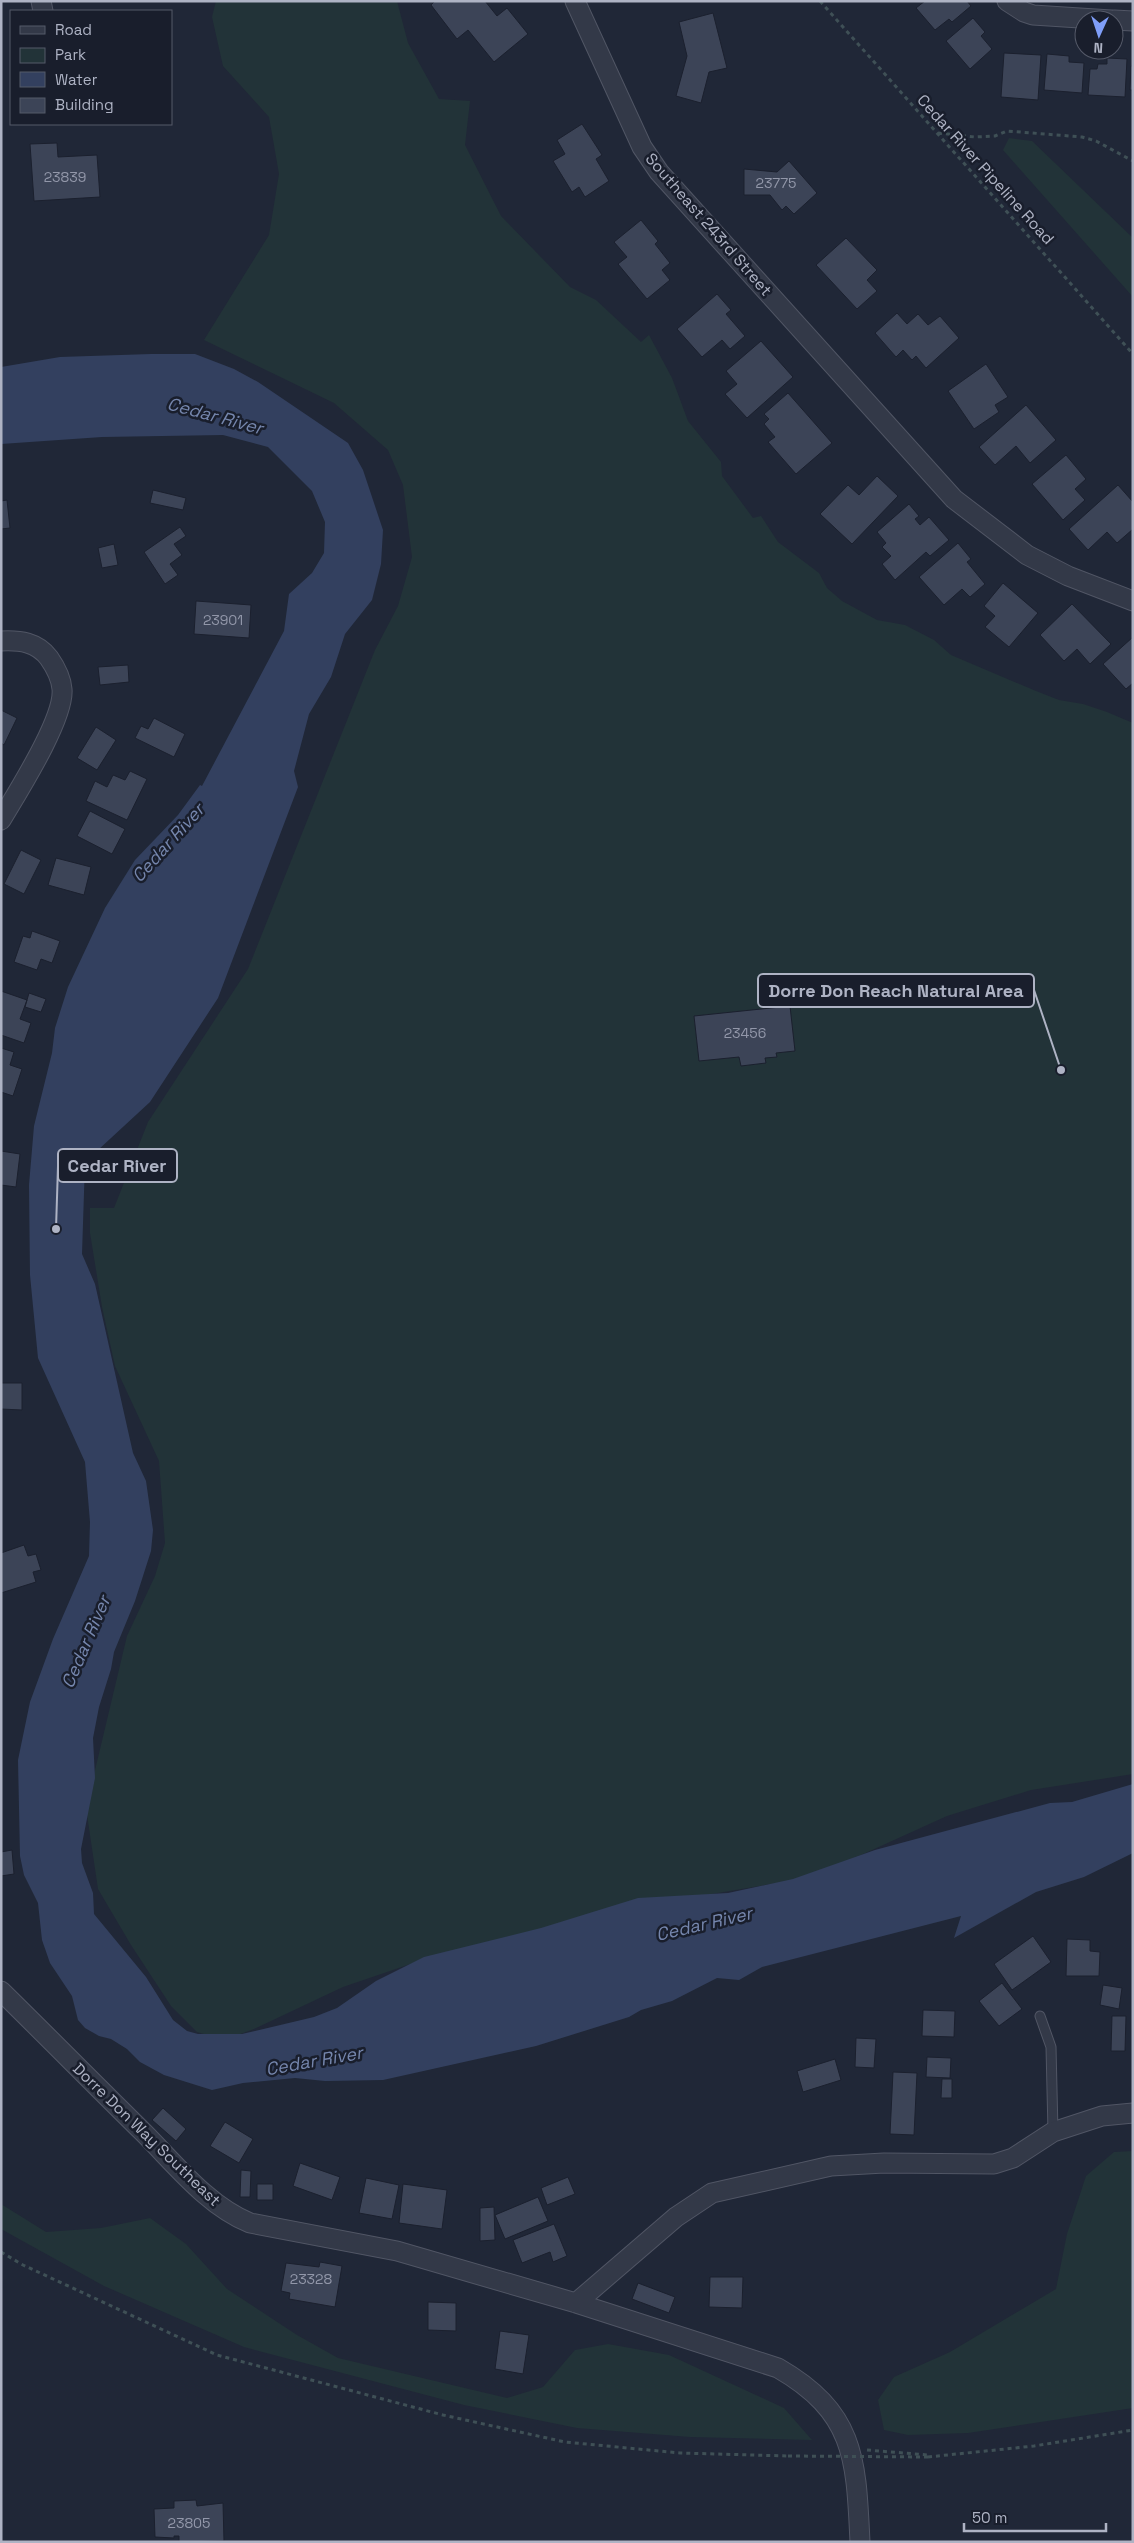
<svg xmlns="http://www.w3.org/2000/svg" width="1134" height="2543" font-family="'Space Grotesk',sans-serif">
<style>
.green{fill:#223338}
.water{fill:#33405f}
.building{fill:#3c4457;stroke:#1b202e}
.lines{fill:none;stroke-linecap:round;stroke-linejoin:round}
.service-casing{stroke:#515665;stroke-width:11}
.minor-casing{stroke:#515665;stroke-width:21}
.path{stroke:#3f5056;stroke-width:3;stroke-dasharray:4 4;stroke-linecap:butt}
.service{stroke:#333948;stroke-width:9}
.minor{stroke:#333948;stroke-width:19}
.path-bridge{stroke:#3f5056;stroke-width:3;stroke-dasharray:4 4;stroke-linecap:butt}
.labels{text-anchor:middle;stroke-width:5;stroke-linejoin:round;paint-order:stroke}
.number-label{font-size:14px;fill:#9297a9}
.street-label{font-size:16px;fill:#aeb3c4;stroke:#191e2c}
.water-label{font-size:18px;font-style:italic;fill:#7586ad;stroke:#191e2c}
.leader{fill:none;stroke:#aeb3c4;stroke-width:2}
.callout-dot{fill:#aeb3c4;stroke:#191e2c;stroke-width:2}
.callout{fill:#191e2c;stroke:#aeb3c4;stroke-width:2}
.callout-label{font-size:18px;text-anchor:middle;font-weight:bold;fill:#aeb3c4}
</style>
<rect width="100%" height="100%" fill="#202737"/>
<path class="green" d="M 216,1 L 397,1 L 408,43 L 439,99 L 470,101 L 465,145 L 501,216 L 570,287 L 596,300 L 641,342 L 649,335 L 672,378 L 688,421 L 721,462 L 722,476 L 753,518 L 761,516 L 778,542 L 819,573 L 827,588 L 842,601 L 877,620 L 905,625 L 934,640 L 951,655 L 1036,691 L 1059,700 L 1083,704 L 1107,712 L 1133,723 L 1133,1774 L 1031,1790 L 947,1816 L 861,1855 L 795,1880 L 664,1902 L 428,1958 L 343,1987 L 254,2029 L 224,2040 L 197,2032 L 171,2006 L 131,1945 L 98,1889 L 86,1808 L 127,1636 L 155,1576 L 165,1543 L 159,1461 L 115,1366 L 102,1307 L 90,1233 L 90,1208 L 114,1208 L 148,1122 L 248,969 L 375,650 L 398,606 L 412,557 L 403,485 L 388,450 L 334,403 L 204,340 L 269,235 L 279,174 L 269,117 L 223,66 L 212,17 Z
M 1009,138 L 1032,141 L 1133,238 L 1133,297 L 1003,150 Z
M 1133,2151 L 1133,2408 L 968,2433 L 908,2435 L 884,2430 L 878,2400 L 894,2377 L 950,2352 L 1056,2289 L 1067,2234 L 1086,2176 L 1114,2152 Z
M 1,2204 L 46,2232 L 101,2228 L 150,2218 L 186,2244 L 227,2289 L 297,2335 L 338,2358 L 507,2398 L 543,2387 L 575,2350 L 608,2344 L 669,2355 L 784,2408 L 812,2440 L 690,2437 L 577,2428 L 464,2405 L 244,2347 L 104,2286 L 1,2229 Z"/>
<path class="water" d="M 151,354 L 195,354 L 234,369 L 258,382 L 348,443 L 363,470 L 383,530 L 381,564 L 372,600 L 345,634 L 331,677 L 309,714 L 294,771 L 298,787 L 218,998 L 150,1102 L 85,1162 L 82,1254 L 95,1284 L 133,1453 L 146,1481 L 153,1530 L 151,1551 L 135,1601 L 114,1652 L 111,1669 L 99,1707 L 93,1738 L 95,1778 L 81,1849 L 82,1863 L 93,1893 L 94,1914 L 146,1977 L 173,2020 L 187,2031 L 198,2034 L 242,2034 L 314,2017 L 337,2008 L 376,1981 L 424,1957 L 541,1928 L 638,1898 L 728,1893 L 793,1879 L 875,1850 L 1050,1803 L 1072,1802 L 1133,1784 L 1133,1853 L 1084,1877 L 1036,1892 L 954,1938 L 961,1916 L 762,1967 L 739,1980 L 717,1978 L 672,2001 L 641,2010 L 629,2017 L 536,2046 L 383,2080 L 325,2081 L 295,2078 L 243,2083 L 212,2090 L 164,2075 L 140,2062 L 127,2049 L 111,2039 L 99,2036 L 85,2028 L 78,2020 L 72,1996 L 50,1963 L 42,1940 L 38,1903 L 24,1875 L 20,1856 L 18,1760 L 30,1702 L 53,1639 L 89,1556 L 90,1522 L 85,1462 L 38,1358 L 30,1275 L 29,1185 L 34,1126 L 52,1053 L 55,1028 L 68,987 L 105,908 L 135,860 L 178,815 L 200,785 L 202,786 L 284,631 L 289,594 L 312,573 L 324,553 L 325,522 L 312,491 L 268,447 L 223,435 L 102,437 L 1,444 L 1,367 L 60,357 Z"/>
<path class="building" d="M 435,1 L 485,1 L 497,16 L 507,8 L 528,34 L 494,62 L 468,30 L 457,39 L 431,5 Z
M 925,1 L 967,1 L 971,6 L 952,22 L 949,19 L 935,30 L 916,8 Z
M 713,13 L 727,68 L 709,72 L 701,103 L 676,96 L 687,56 L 679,22 Z
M 973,18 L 985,32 L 981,36 L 992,49 L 970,69 L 946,41 Z
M 1004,53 L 1041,55 L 1038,100 L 1001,97 Z
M 1047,54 L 1069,56 L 1069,62 L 1084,63 L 1082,93 L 1044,90 Z
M 1107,58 L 1127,59 L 1125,97 L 1088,95 L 1090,69 L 1097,69 L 1098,64 L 1107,64 Z
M 1131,66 L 1133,66 L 1133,90 L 1130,90 Z
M 582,124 L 602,155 L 596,159 L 609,181 L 585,197 L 579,187 L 572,192 L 553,161 L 565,154 L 557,140 Z
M 57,143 L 58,157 L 97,155 L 100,197 L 34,201 L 30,144 Z
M 789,161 L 817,193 L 794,214 L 786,206 L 782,210 L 770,195 L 744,195 L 744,169 L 777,172 Z
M 641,220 L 658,241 L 655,244 L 670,263 L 662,270 L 670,280 L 647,299 L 618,264 L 627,257 L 614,242 Z
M 846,238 L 877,270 L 867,280 L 877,291 L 857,309 L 816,265 Z
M 717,294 L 731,310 L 726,314 L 745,336 L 730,349 L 722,340 L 702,357 L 677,329 Z
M 897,313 L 907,324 L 918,314 L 928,325 L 940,316 L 959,338 L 926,368 L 916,356 L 912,360 L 903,350 L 896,357 L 875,333 Z
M 761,341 L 793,377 L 747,418 L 725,394 L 737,384 L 726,371 Z
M 986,364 L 1008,397 L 995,405 L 999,412 L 974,429 L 948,391 Z
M 788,393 L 832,443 L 796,474 L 768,442 L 775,437 L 764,424 L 769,419 L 764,414 Z
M 1026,405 L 1056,440 L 1030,463 L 1016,446 L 995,465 L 979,447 Z
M 1066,455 L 1086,479 L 1075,489 L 1085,500 L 1063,520 L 1032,484 Z
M 877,476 L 898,496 L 852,544 L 820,514 L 848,485 L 859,495 Z
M 1118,485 L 1133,502 L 1133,529 L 1117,543 L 1107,532 L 1088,550 L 1069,529 Z
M 153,490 L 186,498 L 183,510 L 150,503 Z
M 7,500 L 10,528 L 1,529 L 1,501 Z
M 909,504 L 919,516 L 915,519 L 920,525 L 929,517 L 949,540 L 930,556 L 926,552 L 895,580 L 882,564 L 891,556 L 882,547 L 886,543 L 877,532 Z
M 180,527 L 186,536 L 174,544 L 182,555 L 170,564 L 178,575 L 165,584 L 144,552 Z
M 958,543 L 971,559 L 967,562 L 985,584 L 970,597 L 962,589 L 944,605 L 919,577 Z
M 114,544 L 118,565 L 102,568 L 98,548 Z
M 1003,583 L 1038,613 L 1009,647 L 985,627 L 995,616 L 984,606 Z
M 196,601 L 251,605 L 249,638 L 194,634 Z
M 1072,604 L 1111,644 L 1090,664 L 1077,649 L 1064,661 L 1040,635 Z
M 1133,637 L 1133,683 L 1126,689 L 1103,664 Z
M 128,665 L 129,682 L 100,685 L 98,667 Z
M 1,710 L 17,718 L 4,745 L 1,743 Z
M 154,718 L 185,734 L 174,757 L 135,738 L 141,726 L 148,729 Z
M 96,727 L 116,740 L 97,770 L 77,758 Z
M 130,771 L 147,779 L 127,820 L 86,801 L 95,781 L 107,787 L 113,775 L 125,780 Z
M 90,811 L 125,829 L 112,854 L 77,836 Z
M 21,850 L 41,860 L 24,894 L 4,884 Z
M 56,858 L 91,867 L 84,895 L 48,885 Z
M 32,931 L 60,941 L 52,963 L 41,959 L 37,970 L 14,962 L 23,936 L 30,938 Z
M 1,991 L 27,1000 L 20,1019 L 31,1023 L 24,1043 L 1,1035 Z
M 29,993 L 46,999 L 41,1012 L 25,1007 Z
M 790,1006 L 795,1051 L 776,1053 L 777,1057 L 765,1058 L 766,1063 L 741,1066 L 739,1057 L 699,1061 L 694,1016 Z
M 1,1048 L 14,1052 L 10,1065 L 22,1069 L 13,1096 L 1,1092 Z
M 1,1151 L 20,1154 L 16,1187 L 1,1185 Z
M 1,1383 L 22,1383 L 22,1410 L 1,1409 Z
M 24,1545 L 28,1556 L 36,1554 L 41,1570 L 33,1572 L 36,1582 L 1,1593 L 1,1553 Z
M 12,1850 L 14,1874 L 1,1876 L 1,1852 Z
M 1033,1936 L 1051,1962 L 1012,1990 L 994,1964 Z
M 1067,1939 L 1090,1940 L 1090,1951 L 1100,1952 L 1099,1976 L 1066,1976 Z
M 1002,1983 L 1022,2009 L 999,2026 L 979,2001 Z
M 1103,1985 L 1122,1988 L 1119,2009 L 1100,2005 Z
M 923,2010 L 955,2011 L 954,2037 L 922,2036 Z
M 1112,2016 L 1126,2016 L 1125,2051 L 1111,2051 Z
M 856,2038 L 876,2039 L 874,2068 L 855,2067 Z
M 927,2057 L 951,2058 L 950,2078 L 926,2077 Z
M 835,2059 L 841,2080 L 803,2092 L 797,2071 Z
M 893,2072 L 917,2073 L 914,2135 L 890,2134 Z
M 942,2079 L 952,2079 L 952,2098 L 941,2098 Z
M 163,2108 L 186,2129 L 176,2141 L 152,2120 Z
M 225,2122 L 253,2139 L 239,2163 L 210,2146 Z
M 300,2163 L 340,2177 L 332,2200 L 293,2186 Z
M 241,2170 L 251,2171 L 250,2197 L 240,2197 Z
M 568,2177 L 575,2194 L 547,2205 L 541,2188 Z
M 366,2178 L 399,2185 L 392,2219 L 359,2213 Z
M 257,2184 L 273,2184 L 273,2200 L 257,2200 Z
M 403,2184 L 447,2190 L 442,2229 L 399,2223 Z
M 538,2197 L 548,2221 L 505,2239 L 495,2215 Z
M 494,2207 L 495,2240 L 480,2241 L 480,2208 Z
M 554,2224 L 567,2256 L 553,2262 L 550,2252 L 522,2263 L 513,2240 Z
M 320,2262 L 342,2266 L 335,2307 L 289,2299 L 290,2293 L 281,2291 L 286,2263 L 319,2267 Z
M 710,2277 L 743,2277 L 742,2308 L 709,2307 Z
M 638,2283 L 675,2297 L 669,2313 L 632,2299 Z
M 428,2302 L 456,2303 L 456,2331 L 428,2330 Z
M 500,2331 L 529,2335 L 523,2374 L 495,2369 Z
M 196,2500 L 197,2506 L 223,2503 L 224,2541 L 179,2542 L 179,2536 L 174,2536 L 174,2538 L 155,2537 L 154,2509 L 174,2508 L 174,2501 Z"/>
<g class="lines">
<g class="service-casing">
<path id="service" d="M 1040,2016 L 1051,2047 L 1053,2132"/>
</g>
<g class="minor-casing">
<path id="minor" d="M 41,1 L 43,11
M 575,1 L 642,147 L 659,172 L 954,499 L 1027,555 L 1068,576 L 1133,601
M 1007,1 L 1024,12 L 1033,15 L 1111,20
M 1114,20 L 1133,21
M 1,641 C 20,640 37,642 49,658 C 56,668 61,677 62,689 C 65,718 17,793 1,820
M 1,1991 C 49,2038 96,2086 144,2133 C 176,2165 208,2206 250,2223 L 397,2251 L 576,2303 L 778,2368 C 856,2413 856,2460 860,2542
M 576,2303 L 676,2217 L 712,2193 L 831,2166 L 884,2163 L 994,2164 L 1013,2158 L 1053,2132 L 1102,2116 L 1133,2113"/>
</g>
<path class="path" d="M 820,1 L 1133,354
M 938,133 L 975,137 L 995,136 L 1007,131 L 1082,137 L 1096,141 L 1133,161
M 1,2252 L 23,2265 L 217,2355 L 443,2415 L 565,2442 L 680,2453 L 788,2456
M 867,2450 L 928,2455
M 928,2457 L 1034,2446 L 1133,2430"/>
<use href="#service" class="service"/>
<use href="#minor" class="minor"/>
<path class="path-bridge" d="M 788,2456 L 928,2457"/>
</g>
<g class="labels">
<g class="number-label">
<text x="65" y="182">23839</text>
<text x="776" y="188">23775</text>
<text x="223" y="625">23901</text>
<text x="745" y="1038">23456</text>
<text x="311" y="2284">23328</text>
<text x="189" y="2528">23805</text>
</g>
<g class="street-label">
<text transform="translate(986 169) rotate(48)" y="6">Cedar River Pipeline Road</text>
<text transform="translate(709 224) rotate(49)" y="6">Southeast 243rd Street</text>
<text transform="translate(147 2134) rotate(44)" y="6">Dorre Don Way Southeast</text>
</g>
<g class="water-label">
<text transform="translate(215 416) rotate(15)" y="6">Cedar River</text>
<text transform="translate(168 843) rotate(-48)" y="6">Cedar River</text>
<text transform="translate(86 1642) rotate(-67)" y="6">Cedar River</text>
<text transform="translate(704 1924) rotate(-13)" y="6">Cedar River</text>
<text transform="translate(314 2061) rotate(-10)" y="6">Cedar River</text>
</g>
</g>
<path class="leader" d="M1061 1070L1034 990M56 1229L58 1166"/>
<g class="callout-dot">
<circle cx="1061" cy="1070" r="5"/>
<circle cx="56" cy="1229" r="5"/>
</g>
<g class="callout">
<rect x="758" y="974" width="276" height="33" rx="5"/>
<rect x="58" y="1149" width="119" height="33" rx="5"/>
</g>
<g class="callout-label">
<text x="896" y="997">Dorre Don Reach Natural Area</text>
<text x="117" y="1172">Cedar River</text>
</g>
<rect width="1134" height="2543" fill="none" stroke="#aeb3c4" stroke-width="5"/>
<rect x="10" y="10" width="162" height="115" fill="#191e2c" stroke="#555a69"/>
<rect x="20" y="26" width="25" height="8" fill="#333948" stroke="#555a69"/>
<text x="55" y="35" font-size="15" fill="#aeb3c4">Road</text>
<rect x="20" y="48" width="25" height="15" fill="#223338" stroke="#555a69"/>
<text x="55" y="60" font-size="15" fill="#aeb3c4">Park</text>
<rect x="20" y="72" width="25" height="15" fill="#33405f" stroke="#555a69"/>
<text x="55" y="85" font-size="15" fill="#aeb3c4">Water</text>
<rect x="20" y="98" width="25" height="15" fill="#3c4457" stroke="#555a69"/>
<text x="55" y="110" font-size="15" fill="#aeb3c4">Building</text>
<g transform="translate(1099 35) rotate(183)"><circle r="24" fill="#191e2c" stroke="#555a69"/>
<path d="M0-4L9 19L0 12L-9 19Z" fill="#7f9ef8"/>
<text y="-8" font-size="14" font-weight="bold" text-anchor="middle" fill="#aeb3c4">N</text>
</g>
<path d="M964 2523v8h142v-8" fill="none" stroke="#aeb3c4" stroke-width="2.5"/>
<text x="972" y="2523" font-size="15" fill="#aeb3c4" stroke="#191e2c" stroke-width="4" paint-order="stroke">50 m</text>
</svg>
